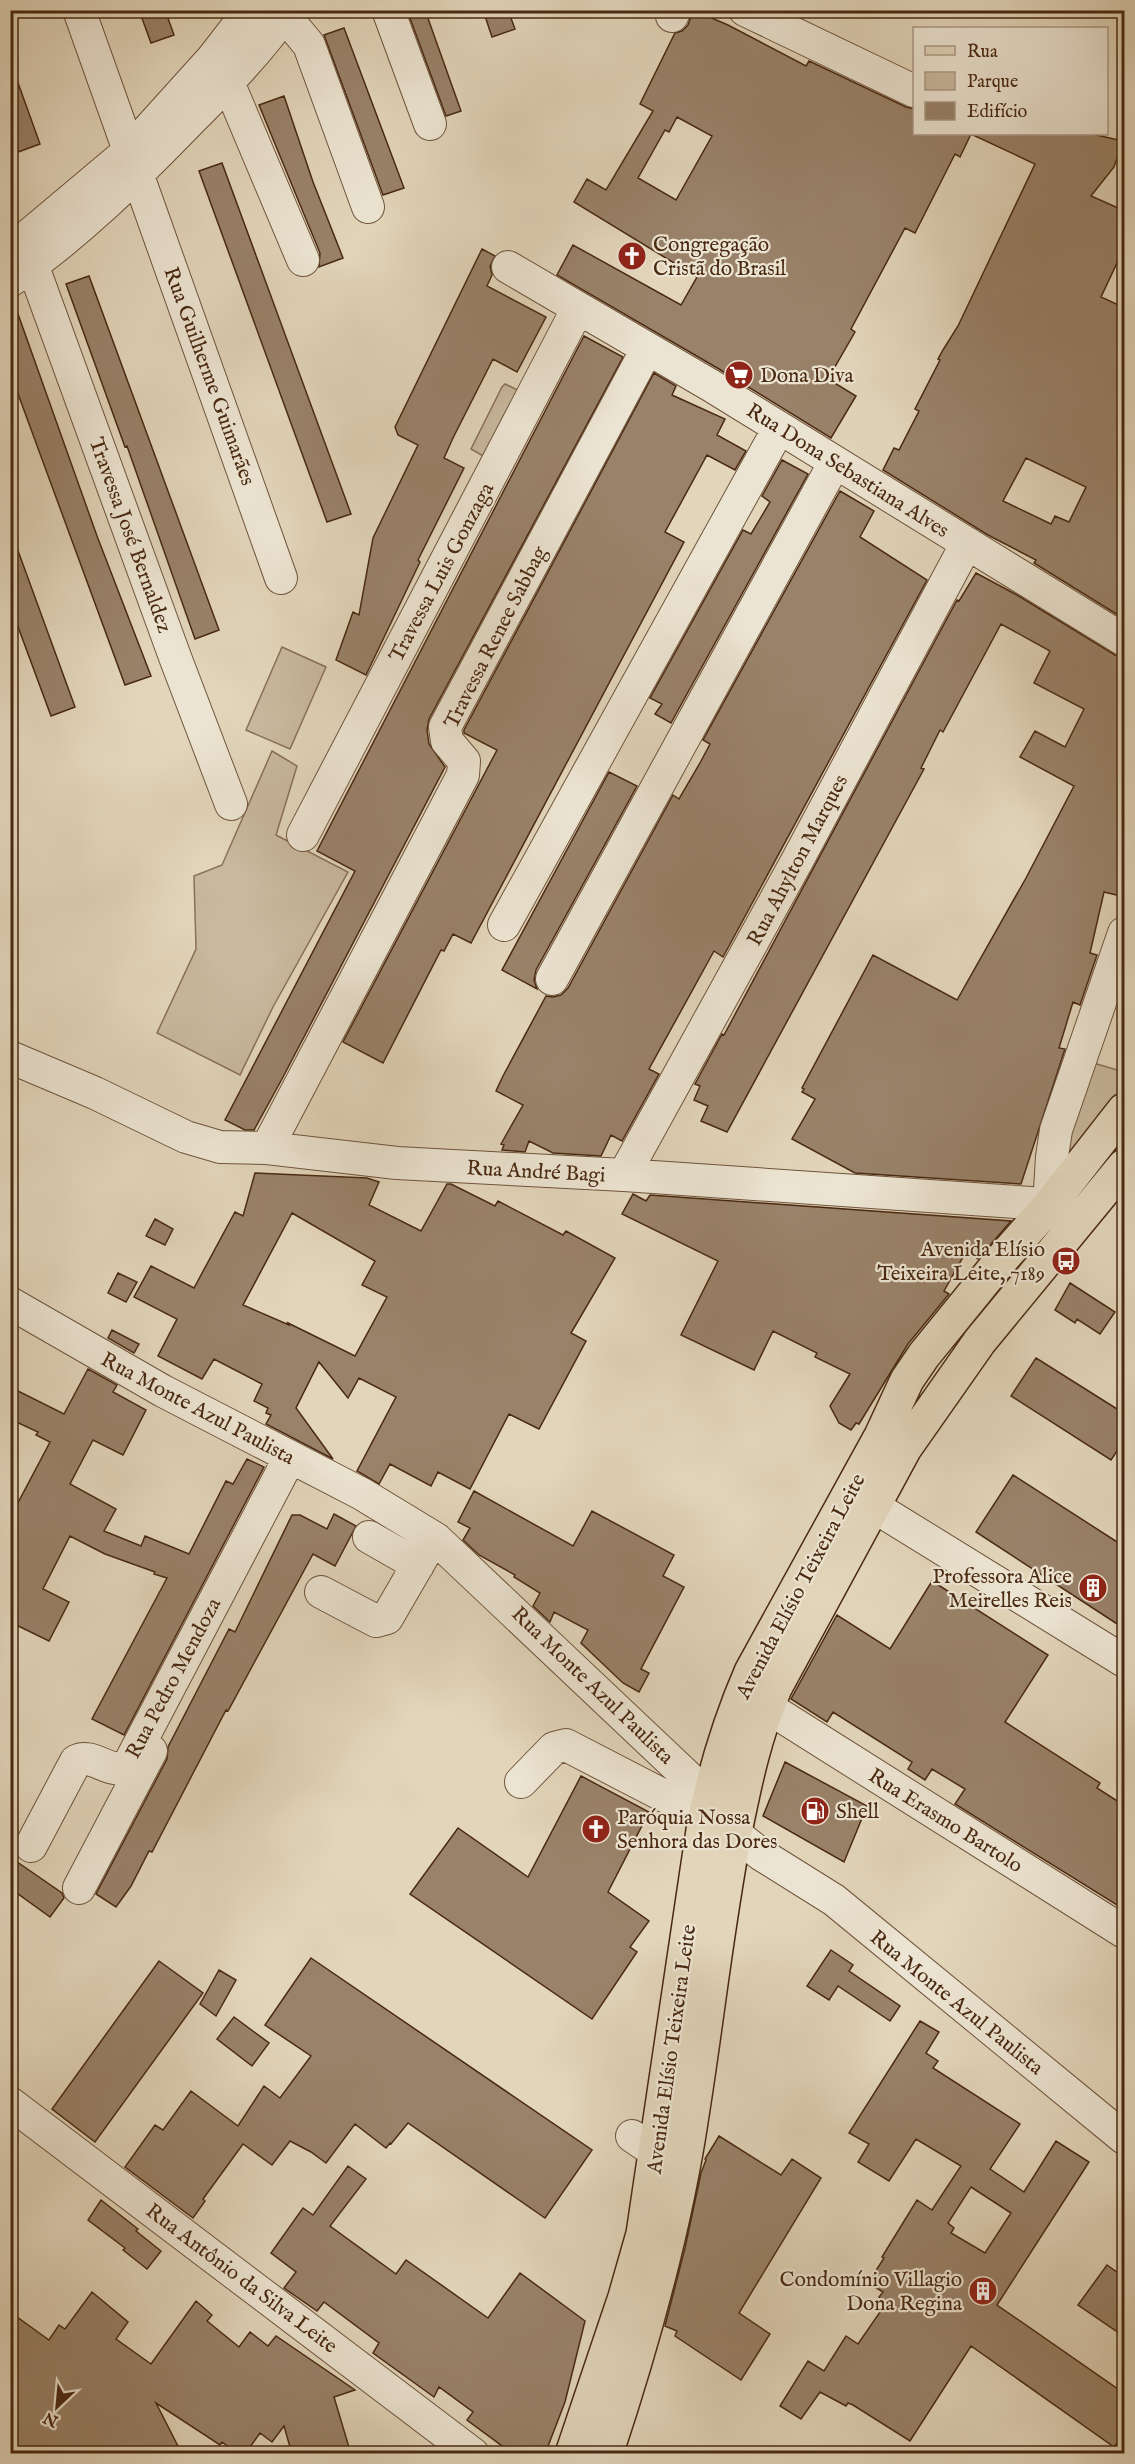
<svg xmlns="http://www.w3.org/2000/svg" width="1135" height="2464" font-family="'IM FELL English',serif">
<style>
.green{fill:#c8b89d;stroke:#887057;stroke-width:1.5}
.building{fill:#998269;stroke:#492911;stroke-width:1.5;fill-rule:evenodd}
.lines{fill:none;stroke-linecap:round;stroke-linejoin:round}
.minor-casing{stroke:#6f543b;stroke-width:34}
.major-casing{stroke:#492911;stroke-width:36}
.minor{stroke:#ece4d2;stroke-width:32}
.major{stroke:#e2d5ba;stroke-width:33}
.labels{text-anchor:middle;stroke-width:4.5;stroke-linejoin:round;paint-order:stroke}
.poi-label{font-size:21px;fill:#492911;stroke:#ece4d2;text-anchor:start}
.street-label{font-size:21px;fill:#492911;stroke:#ece4d2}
</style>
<rect width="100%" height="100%" fill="#e2d5ba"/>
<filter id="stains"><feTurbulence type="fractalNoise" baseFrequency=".00333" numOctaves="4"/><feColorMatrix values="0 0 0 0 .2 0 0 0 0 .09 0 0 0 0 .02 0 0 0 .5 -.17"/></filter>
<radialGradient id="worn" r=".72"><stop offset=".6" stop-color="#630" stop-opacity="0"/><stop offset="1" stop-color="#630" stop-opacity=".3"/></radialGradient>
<path class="green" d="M 505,384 L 530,396 L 495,463 L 471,449 L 502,387 Z
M 282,647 L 326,667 L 290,749 L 246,730 Z
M 272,751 L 297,766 L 276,835 L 348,872 L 273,1007 L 240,1075 L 157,1033 L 196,949 L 194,876 L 222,865 Z
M 1080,1059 L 1124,1072 L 1124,1116 L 1047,1211 Z"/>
<path class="building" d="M 139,10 L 165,10 L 174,35 L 151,43 Z
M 407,10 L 425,10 L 461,111 L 446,116 Z
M 483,10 L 508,10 L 515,29 L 492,37 Z
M 693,10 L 728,25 L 806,66 L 809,61 L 906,107 L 915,109 L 915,134 L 1092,134 L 1123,141 L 1114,167 L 1091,196 L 1125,211 L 1125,246 L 1101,297 L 1125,308 L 1125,609 L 1121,613 L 1118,615 L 1034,563 L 1036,560 L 988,535 L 883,470 L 894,448 L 899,450 L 919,411 L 915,409 L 940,360 L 938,359 L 943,350 L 958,326 L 1035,164 L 971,134 L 960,157 L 955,154 L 915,233 L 905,228 L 851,329 L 855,332 L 828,379 L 856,396 L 831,438 L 719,369 L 557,275 L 573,245 L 681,305 L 697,277 L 574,202 L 587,179 L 606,190 L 653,111 L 640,104 L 675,33 L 682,31 L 688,25 ZM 677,117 L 712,136 L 676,200 L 638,178 L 665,130 L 669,132 ZM 1026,458 L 1086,487 L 1069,522 L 1055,516 L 1051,524 L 1003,501 Z
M 344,28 L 404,188 L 383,195 L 324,35 Z
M 10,69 L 13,69 L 40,144 L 18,152 L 10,133 Z
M 284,96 L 313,182 L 343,258 L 319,267 L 320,253 L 259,105 Z
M 222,163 L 351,514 L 327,522 L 199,171 Z
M 482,249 L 495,256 L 490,266 L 492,275 L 487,286 L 546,317 L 517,372 L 493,359 L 453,438 L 444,458 L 464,468 L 418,560 L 420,562 L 366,675 L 336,660 L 353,612 L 359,615 L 373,538 L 418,445 L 398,435 L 395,427 Z
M 89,276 L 219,630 L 195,639 L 127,446 L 125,447 L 66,284 Z
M 10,300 L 13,300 L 97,536 L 151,676 L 125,685 L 10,372 Z
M 584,336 L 623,357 L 429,719 L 427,730 L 429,744 L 445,767 L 282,1079 L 254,1130 L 245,1130 L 225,1120 L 355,871 L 317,851 Z
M 654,373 L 676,386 L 672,395 L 725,419 L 717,435 L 746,451 L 735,470 L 707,455 L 665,532 L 684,542 L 471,943 L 453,934 L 444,951 L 441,950 L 383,1063 L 343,1042 L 497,750 L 464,733 L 464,730 Z
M 782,460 L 808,474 L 671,723 L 655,714 L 662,704 L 650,698 L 743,530 L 751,534 L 770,502 L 762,496 Z
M 840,491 L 874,511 L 860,537 L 927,580 L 723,957 L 714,951 L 649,1069 L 659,1074 L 622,1141 L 611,1135 L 601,1156 L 553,1153 L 529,1141 L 525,1152 L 502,1150 L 504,1145 L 501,1144 L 523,1105 L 496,1091 L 503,1076 L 546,996 L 553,997 L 561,995 L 568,988 L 673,795 L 679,799 L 700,763 L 710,744 L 703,740 Z
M 13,537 L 75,707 L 51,716 L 10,605 L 10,538 Z
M 976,573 L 1017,595 L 1115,655 L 1125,658 L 1125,897 L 1104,892 L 1090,953 L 1097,955 L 1080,1005 L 1073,1002 L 1059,1048 L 1065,1049 L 1021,1184 L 855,1173 L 792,1139 L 815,1099 L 802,1092 L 804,1089 L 802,1088 L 873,955 L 957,1000 L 1026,878 L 1074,786 L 1020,757 L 1035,731 L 1065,747 L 1084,709 L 1034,683 L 1050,651 L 1001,624 L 943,732 L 940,730 L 921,768 L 924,769 L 727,1132 L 701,1121 L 708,1106 L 694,1100 L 700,1086 L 695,1084 L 722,1034 L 724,1035 L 957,600 L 959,601 Z
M 609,772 L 637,786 L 536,970 L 534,980 L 537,989 L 502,970 Z
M 255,1173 L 367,1178 L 379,1182 L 369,1205 L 421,1231 L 447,1184 L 451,1184 L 495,1206 L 498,1201 L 563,1235 L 566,1231 L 615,1258 L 571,1333 L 586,1341 L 539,1429 L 509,1414 L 470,1489 L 438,1472 L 431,1486 L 390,1464 L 379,1484 L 357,1471 L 396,1397 L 359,1378 L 348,1398 L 319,1362 L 296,1408 L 333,1459 L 266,1424 L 271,1415 L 266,1413 L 268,1408 L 254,1401 L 262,1384 L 214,1359 L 202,1379 L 158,1356 L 177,1319 L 134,1297 L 151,1266 L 194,1288 L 235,1212 L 243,1216 ZM 292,1213 L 375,1261 L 362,1285 L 387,1297 L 355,1356 L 288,1323 L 289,1325 L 243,1305 Z
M 633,1194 L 646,1201 L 650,1195 L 1011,1221 L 978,1259 L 967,1250 L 944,1291 L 949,1294 L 908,1344 L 859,1424 L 856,1423 L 851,1430 L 839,1423 L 830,1406 L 850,1374 L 815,1357 L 817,1353 L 773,1331 L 754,1370 L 681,1335 L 718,1261 L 622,1214 Z
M 155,1219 L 173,1229 L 165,1245 L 146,1236 Z
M 118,1273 L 137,1282 L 126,1302 L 108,1293 Z
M 1070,1283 L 1115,1312 L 1100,1334 L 1077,1319 L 1075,1323 L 1055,1310 Z
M 112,1330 L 139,1344 L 134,1353 L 108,1338 Z
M 1036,1358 L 1125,1414 L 1125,1439 L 1111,1460 L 1011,1396 Z
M 88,1369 L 117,1385 L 113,1392 L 146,1410 L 123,1455 L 93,1440 L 70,1484 L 116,1509 L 104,1531 L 141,1546 L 145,1536 L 189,1554 L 226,1481 L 233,1484 L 247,1459 L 264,1467 L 124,1735 L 92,1719 L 167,1578 L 154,1574 L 155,1572 L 105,1554 L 70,1536 L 43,1589 L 69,1602 L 49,1641 L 10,1622 L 10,1518 L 50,1442 L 36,1435 L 38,1432 L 10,1419 L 10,1387 L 64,1414 Z
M 1013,1475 L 1125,1547 L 1125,1629 L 976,1532 Z
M 474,1491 L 573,1546 L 592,1511 L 674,1555 L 663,1576 L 684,1587 L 641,1669 L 649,1673 L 639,1692 L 623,1683 L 581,1643 L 588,1630 L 554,1612 L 550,1622 L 533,1606 L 540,1593 L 514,1577 L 515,1575 L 479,1555 L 463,1540 L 470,1528 L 458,1522 Z
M 334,1514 L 356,1526 L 335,1566 L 313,1554 L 228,1711 L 226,1710 L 152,1852 L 149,1851 L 131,1886 L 116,1907 L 96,1894 L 167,1759 L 168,1747 L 229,1629 L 235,1632 L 292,1515 L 300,1515 L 327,1529 Z
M 932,1581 L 1048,1655 L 1005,1722 L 1100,1783 L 1097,1788 L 1125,1806 L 1125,1910 L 955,1804 L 965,1789 L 932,1769 L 925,1780 L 908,1769 L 912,1762 L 833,1712 L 827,1722 L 791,1699 L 837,1615 L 890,1649 Z
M 785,1762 L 867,1806 L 844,1862 L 763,1816 Z
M 581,1776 L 649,1812 L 608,1892 L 649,1921 L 630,1947 L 637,1952 L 592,2019 L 410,1894 L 458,1828 L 528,1877 Z
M 10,1857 L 62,1893 L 64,1898 L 50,1917 L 10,1888 Z
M 831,1950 L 853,1965 L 849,1971 L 900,2006 L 890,2021 L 838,1986 L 829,2000 L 807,1986 Z
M 311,1958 L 592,2150 L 545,2218 L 408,2123 L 391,2144 L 390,2143 L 386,2148 L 355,2124 L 326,2163 L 311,2152 L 290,2141 L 272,2165 L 243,2144 L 203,2199 L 205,2201 L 193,2218 L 125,2167 L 155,2125 L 163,2130 L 191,2091 L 238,2126 L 264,2086 L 280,2098 L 311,2056 L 265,2025 Z
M 159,1961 L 203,1993 L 95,2142 L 52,2109 Z
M 219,1970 L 236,1980 L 216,2016 L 200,2004 Z
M 234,2017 L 269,2043 L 252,2066 L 217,2039 Z
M 920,2021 L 939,2032 L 926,2053 L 938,2061 L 933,2068 L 1020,2124 L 990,2169 L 1024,2192 L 1056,2141 L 1089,2162 L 997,2305 L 1125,2394 L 1125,2432 L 1114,2447 L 971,2346 L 910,2441 L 853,2405 L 848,2403 L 846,2406 L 820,2392 L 801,2419 L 780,2406 L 808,2361 L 824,2371 L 846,2336 L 858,2344 L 887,2302 L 879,2297 L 883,2292 L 868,2283 L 884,2258 L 882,2257 L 917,2200 L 932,2210 L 961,2166 L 916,2139 L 889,2181 L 858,2162 L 869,2144 L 849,2133 ZM 971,2187 L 1011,2213 L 985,2253 L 951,2233 L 954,2228 L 948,2223 Z
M 719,2136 L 781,2175 L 792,2159 L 821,2178 L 739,2313 L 770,2334 L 741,2380 L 675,2336 L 677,2331 L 665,2326 L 685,2248 L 701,2173 L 706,2160 L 705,2159 Z
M 348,2166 L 366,2179 L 330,2226 L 396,2274 L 406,2260 L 488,2318 L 520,2273 L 585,2321 L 565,2402 L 545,2454 L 513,2454 L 467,2420 L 473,2412 L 439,2387 L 434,2397 L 373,2353 L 379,2343 L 324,2302 L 317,2311 L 284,2288 L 296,2272 L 271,2253 L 303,2208 L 313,2215 Z
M 101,2200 L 138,2229 L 136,2231 L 161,2251 L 147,2269 L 123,2250 L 125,2248 L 88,2220 Z
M 1107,2265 L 1125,2278 L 1125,2337 L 1078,2305 Z
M 92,2292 L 128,2322 L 116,2339 L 151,2364 L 196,2301 L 212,2315 L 207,2321 L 239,2347 L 250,2332 L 268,2346 L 276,2336 L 355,2390 L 334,2397 L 351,2454 L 292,2454 L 284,2426 L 272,2442 L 260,2433 L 245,2454 L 238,2454 L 222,2442 L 220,2445 L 156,2403 L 182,2454 L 10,2454 L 10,2312 L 49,2340 L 59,2325 L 65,2329 Z"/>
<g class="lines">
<g class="minor-casing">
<path id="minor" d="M 79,10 L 281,578
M 280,10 L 309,45 L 368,207
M 388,10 L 430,124
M 745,10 L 914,91
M 672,16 L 675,10
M 228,82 L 303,260
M 24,242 L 175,657 L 231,804
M 10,251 L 129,151 L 212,59 L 250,10
M 508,267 L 710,385 L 1124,640
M 10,281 C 76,236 136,177 191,120 C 225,86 260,50 288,10
M 303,835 L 578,308
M 504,925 L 779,428
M 552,979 L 835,462
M 10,1057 L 95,1093 L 186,1137 L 220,1147 L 267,1148 L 397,1163 L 624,1175 L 1031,1203 L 1049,1206 L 1067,1219
M 267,1148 L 463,775 L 464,761 L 447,741 L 445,727 L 647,349
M 624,1175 L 797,861 L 967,543
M 1049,1206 L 1052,1157 L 1056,1130 L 1124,933
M 10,1303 L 163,1391 L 362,1494 L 436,1539 L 709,1797 L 735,1834 L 762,1855 L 834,1900 L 1124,2138
M 873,1506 L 1124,1661
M 369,1537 L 418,1565
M 321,1592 L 376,1621 L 387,1618 L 427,1549 L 436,1539
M 743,1695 L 767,1707 L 1124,1932
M 521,1782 L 554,1748 L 566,1745 L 705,1817
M 31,1846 L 76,1761 C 94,1751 115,1781 130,1762 L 290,1457
M 79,1888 L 151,1751
M 10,2103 L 473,2454
M 632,2136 L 657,2153"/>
</g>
<g class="major-casing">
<path id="major" d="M 572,2454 L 625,2297 L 643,2234 L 705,1817 C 716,1767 730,1720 751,1672 L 881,1436 L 907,1380 L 924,1355 L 1002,1259 L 1049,1206 L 1124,1110
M 606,2454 C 643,2343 675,2230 692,2115 C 707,2021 717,1926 735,1832 C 745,1782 755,1735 775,1688 L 905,1448 L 980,1341 L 1124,1166"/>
</g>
<use href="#minor" class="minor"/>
<use href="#major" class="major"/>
</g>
<defs>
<g id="church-disc" transform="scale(1.5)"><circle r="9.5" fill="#8f2418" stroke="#ece4d2"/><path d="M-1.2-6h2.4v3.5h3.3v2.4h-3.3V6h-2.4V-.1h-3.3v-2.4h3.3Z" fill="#fff"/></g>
<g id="supermarket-disc" transform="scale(1.5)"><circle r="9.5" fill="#8f2418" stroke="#ece4d2"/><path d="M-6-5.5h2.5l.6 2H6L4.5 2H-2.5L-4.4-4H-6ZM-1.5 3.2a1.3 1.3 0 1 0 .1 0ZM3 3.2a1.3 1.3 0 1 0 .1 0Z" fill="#fff"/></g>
<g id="bus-disc" transform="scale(1.5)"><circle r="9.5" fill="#8f2418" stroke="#ece4d2"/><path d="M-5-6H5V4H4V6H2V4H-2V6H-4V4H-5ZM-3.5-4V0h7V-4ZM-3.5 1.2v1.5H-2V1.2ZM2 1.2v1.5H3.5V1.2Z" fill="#fff"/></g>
<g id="building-disc" transform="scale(1.5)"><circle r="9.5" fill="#8f2418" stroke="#ece4d2"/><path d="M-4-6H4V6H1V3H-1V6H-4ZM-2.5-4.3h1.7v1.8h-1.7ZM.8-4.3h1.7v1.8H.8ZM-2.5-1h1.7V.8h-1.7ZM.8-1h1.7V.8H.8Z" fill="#fff"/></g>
<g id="fuel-disc" transform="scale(1.5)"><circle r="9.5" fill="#8f2418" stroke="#ece4d2"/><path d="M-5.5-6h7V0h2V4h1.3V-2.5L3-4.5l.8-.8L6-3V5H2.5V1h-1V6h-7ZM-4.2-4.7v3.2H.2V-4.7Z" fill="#fff"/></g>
</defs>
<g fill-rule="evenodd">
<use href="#church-disc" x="632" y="256"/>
<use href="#supermarket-disc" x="739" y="375"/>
<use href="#bus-disc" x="1066" y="1261"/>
<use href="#building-disc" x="1093" y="1588"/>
<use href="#fuel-disc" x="815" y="1811"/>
<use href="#church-disc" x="596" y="1829"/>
<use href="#building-disc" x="983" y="2291"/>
</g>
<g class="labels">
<g class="poi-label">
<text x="653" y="251">Congregação<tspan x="653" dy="24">Cristã do Brasil</tspan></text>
<text x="760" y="382">Dona Diva</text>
<text x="1045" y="1256" text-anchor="end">Avenida Elísio<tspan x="1045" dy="24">Teixeira Leite, 7189</tspan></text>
<text x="1072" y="1583" text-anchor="end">Professora Alice<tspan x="1072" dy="24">Meirelles Reis</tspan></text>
<text x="836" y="1818">Shell</text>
<text x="617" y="1824">Paróquia Nossa<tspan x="617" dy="24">Senhora das Dores</tspan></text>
<text x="962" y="2286" text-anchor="end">Condomínio Villagio<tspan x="962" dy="24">Dona Regina</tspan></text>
</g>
<g class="street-label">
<text transform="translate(210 376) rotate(70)" y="7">Rua Guilherme Guimarães</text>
<text transform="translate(848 470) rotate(32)" y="7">Rua Dona Sebastiana Alves</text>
<text transform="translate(131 535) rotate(70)" y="7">Travessa José Bernaldez</text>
<text transform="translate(441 572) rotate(-62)" y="7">Travessa Luis Gonzaga</text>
<text transform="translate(495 637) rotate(-63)" y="7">Travessa Renee Sabbag</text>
<text transform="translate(797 860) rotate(-62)" y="7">Rua Ahylton Marques</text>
<text transform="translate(536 1171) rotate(3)" y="7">Rua André Bagi</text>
<text transform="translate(198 1408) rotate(28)" y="7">Rua Monte Azul Paulista</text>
<text transform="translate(800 1586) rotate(-62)" y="7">Avenida Elísio Teixeira Leite</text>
<text transform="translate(173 1678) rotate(-62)" y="7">Rua Pedro Mendoza</text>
<text transform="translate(593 1685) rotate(44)" y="7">Rua Monte Azul Paulista</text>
<text transform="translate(946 1820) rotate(32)" y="7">Rua Erasmo Bartolo</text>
<text transform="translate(957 2002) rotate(39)" y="7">Rua Monte Azul Paulista</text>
<text transform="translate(671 2049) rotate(-82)" y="7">Avenida Elísio Teixeira Leite</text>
<text transform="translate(242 2278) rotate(37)" y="7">Rua Antônio da Silva Leite</text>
</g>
</g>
<rect width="1135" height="2464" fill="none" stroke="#e2d5ba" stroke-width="36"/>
<rect x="12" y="12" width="1111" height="2440" fill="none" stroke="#492911" stroke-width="3"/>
<rect x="18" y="18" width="1099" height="2428" fill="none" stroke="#492911" stroke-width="1.5"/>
<rect x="913" y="27" width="195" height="108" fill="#ece4d2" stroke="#ab9985" stroke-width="1.5"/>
<rect x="925" y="46" width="30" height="9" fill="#e2d5ba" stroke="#ab9985" stroke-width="1.5"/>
<text x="967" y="57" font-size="18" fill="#492911">Rua</text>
<rect x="925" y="72" width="30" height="18" fill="#c8b89d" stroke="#ab9985" stroke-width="1.5"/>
<text x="967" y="87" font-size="18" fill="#492911">Parque</text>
<rect x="925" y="102" width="30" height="18" fill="#998269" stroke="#ab9985" stroke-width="1.5"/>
<text x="967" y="117" font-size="18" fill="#492911">Edifício</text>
<g transform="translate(57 2407) rotate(206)" stroke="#ece4d2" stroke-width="4.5" paint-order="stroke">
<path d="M0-4.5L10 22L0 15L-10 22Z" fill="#492911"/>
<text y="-9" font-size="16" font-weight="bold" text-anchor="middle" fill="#492911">N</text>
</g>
<rect width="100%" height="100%" filter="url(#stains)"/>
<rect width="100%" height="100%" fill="url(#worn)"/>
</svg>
